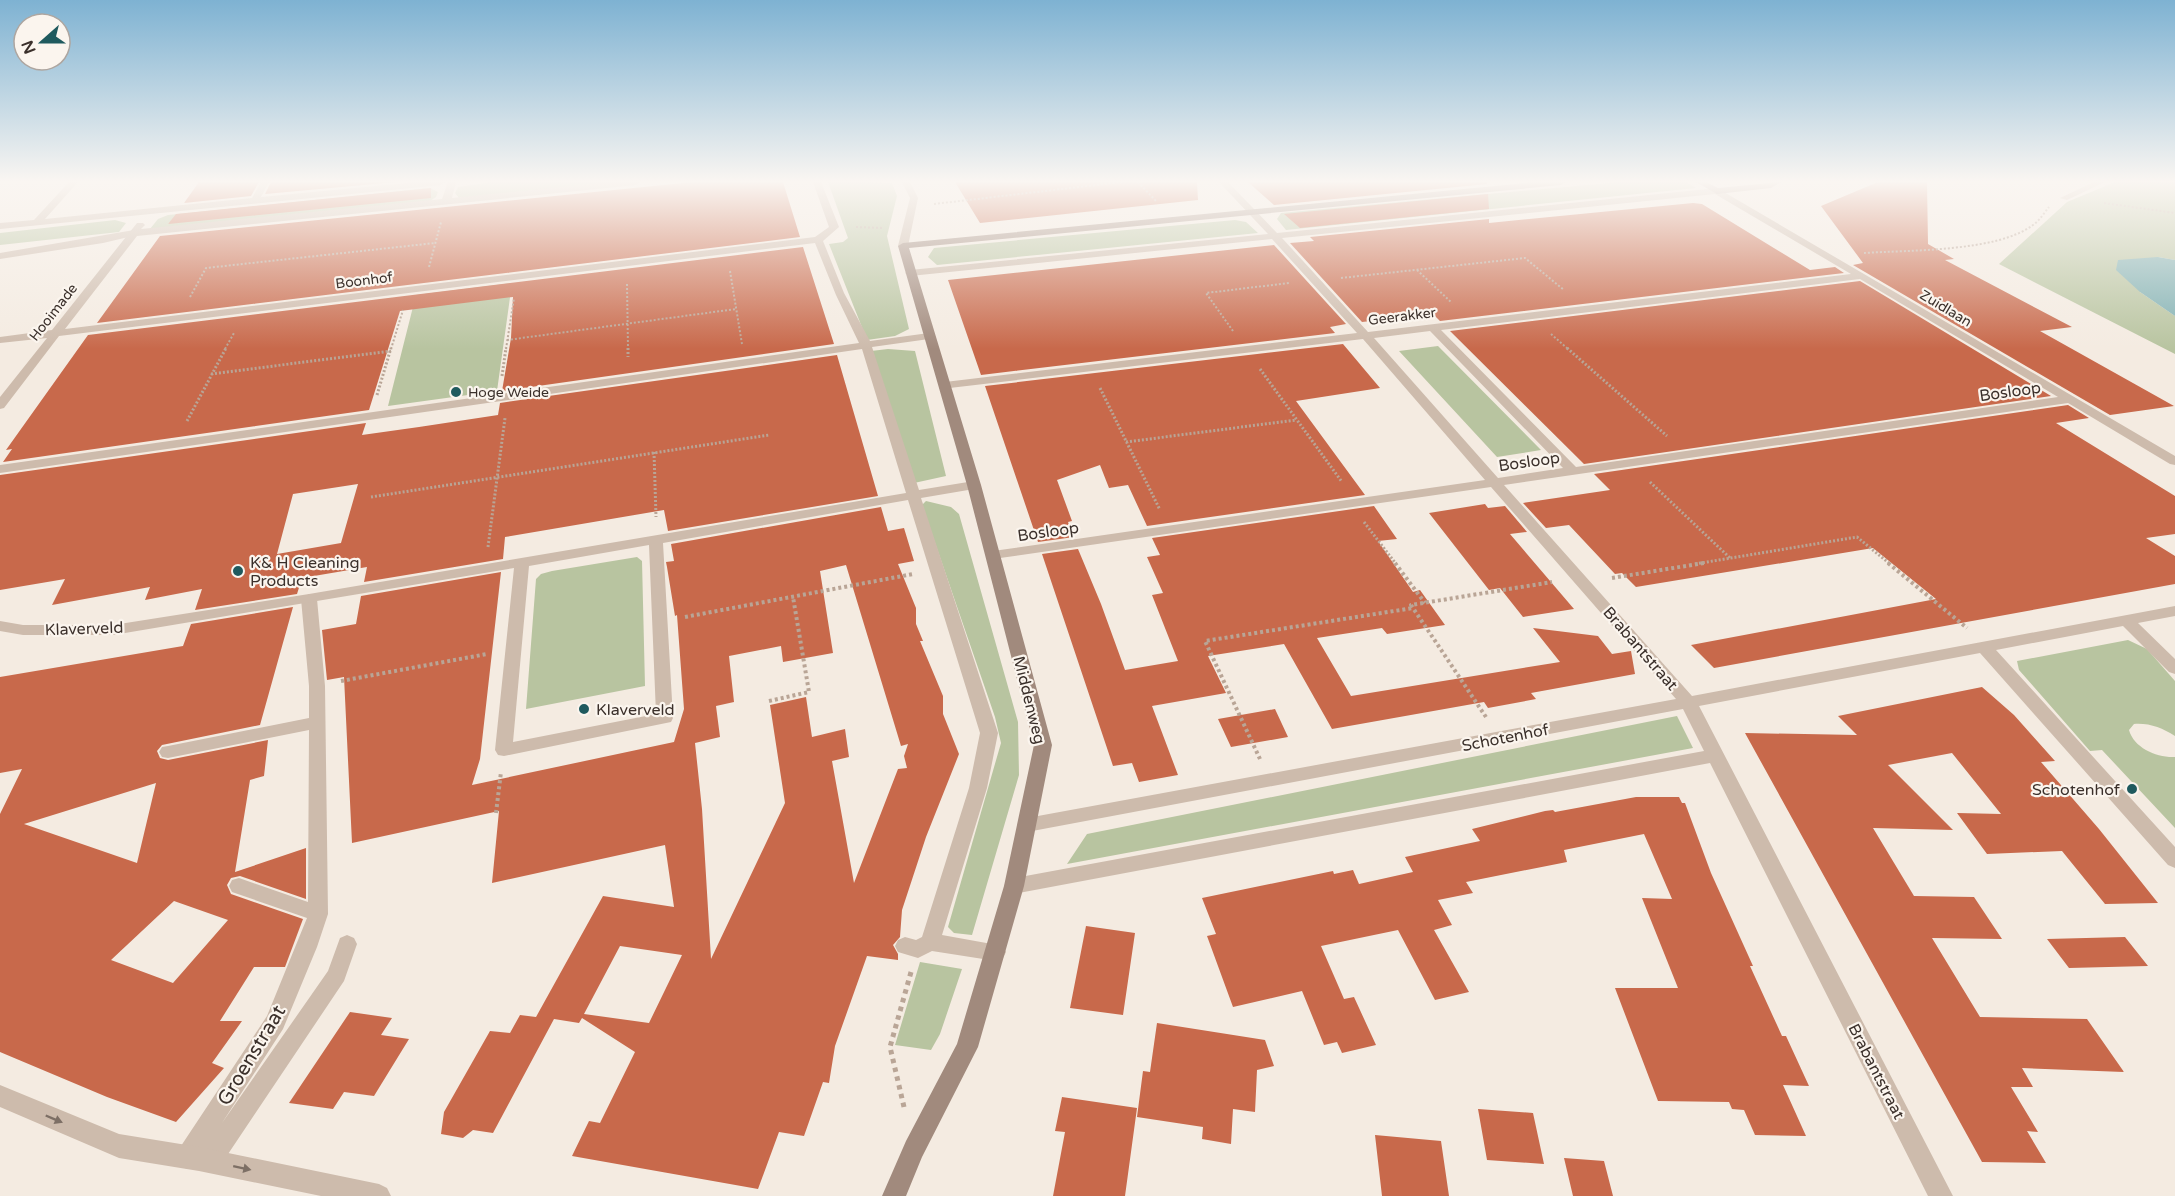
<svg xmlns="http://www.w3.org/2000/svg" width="2175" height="1196" font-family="'Varela Round',sans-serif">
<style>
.green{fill:#b8c4a0}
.water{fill:#7fb0b2}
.building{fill:#c8694b;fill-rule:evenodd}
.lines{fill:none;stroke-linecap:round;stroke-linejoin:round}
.path-far3{stroke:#b9a596;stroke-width:2;stroke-dasharray:2 2;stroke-linecap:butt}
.path-far2{stroke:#b9a596;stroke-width:3;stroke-dasharray:2 2;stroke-linecap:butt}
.path-far1{stroke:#b9a596;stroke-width:4;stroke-dasharray:3 3;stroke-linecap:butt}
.path{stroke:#b9a596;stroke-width:5;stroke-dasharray:4.5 4.5;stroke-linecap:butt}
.lane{fill:#cdbbac;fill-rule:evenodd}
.street{fill:#cdbbac;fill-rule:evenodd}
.secondary{fill:#a18a7d;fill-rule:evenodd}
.oneway{fill:#7d6f65}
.poi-dot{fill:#1f5a5e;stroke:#fbf5ee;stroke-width:2}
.labels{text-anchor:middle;stroke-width:4.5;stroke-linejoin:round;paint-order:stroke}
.far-street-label{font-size:14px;fill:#3b302b;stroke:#fbf5ee}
.far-poi-label{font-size:14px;fill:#3b302b;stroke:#fbf5ee;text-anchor:start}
.street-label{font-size:16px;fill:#3b302b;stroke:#fbf5ee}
.poi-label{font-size:16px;fill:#3b302b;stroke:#fbf5ee;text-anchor:start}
.near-street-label{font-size:20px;fill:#3b302b;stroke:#fbf5ee}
</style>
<rect width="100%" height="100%" fill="#f4ebe1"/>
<path class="green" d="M 492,182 L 615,182 L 459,198 L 455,193 L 458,187 Z
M 828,182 L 892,183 L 897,196 L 887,236 L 909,329 L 895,336 L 867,340 L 829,244 L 843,242 L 848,238 Z
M 1620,182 L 1686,182 L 1696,188 L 1286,230 L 1277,219 L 1281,213 Z
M 2115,182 L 2175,182 L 2175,260 L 2158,257 L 2140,292 L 2175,316 L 2175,354 L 1999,264 L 2067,202 Z
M 430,188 L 438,192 L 436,197 L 430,201 L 150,229 L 158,219 L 168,215 Z
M 115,220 L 126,223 L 119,232 L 0,245 L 0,233 Z
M 1235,220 L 1246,222 L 1258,233 L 937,265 L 928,257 L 934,248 Z
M 512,283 L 497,391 L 388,406 L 416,295 Z
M 1438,346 L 1541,450 L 1497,457 L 1399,351 Z
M 888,349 L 915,351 L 946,476 L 914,483 L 871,351 Z
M 926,501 L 951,507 L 959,514 L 1018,722 L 1019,775 L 972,935 L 954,933 L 948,927 L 1001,743 L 995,717 L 922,505 Z
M 637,557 L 642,561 L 645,686 L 526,709 L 536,579 L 541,574 L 552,571 Z
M 2128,640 L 2147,649 L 2175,681 L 2175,736 C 2162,728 2150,723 2134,724 L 2129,730 C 2134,748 2157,758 2175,757 L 2175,828 L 2102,750 L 2090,751 L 2019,670 L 2017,661 Z
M 1677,716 L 1693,748 L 1067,864 L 1087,834 Z
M 920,962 L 962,969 L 940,1034 L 931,1050 L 895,1045 Z"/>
<path class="water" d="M 2158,257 L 2175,260 L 2175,316 L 2140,292 L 2116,270 L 2118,260 Z"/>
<path class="building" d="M 199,182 L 259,182 L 251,196 L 184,203 Z
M 271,182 L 396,182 L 265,194 Z
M 693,182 L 783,182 L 800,237 L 97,323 L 160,236 Z
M 955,182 L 1197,182 L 1198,200 L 980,223 Z
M 1248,182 L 1487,182 L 1487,184 L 1274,205 Z
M 1878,182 L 1927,182 L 1928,244 L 1954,259 L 1945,260 L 2072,327 L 2040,331 L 2174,406 L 2110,415 L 1853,265 L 1863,263 L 1821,206 Z
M 431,188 L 431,198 L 168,224 L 176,214 Z
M 1488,194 L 1489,209 L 1300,228 L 1284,214 Z
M 1693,203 L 1702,204 L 1810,270 L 1835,267 L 1844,273 L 1440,321 L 1433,314 L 1362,322 L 1290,243 L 1314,241 L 1310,237 L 1489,219 L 1489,223 Z
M 1274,245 L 1346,324 L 1330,327 L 1335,333 L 981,375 L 948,280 Z
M 803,247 L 834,344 L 502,391 L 511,338 L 513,297 L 400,311 L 369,410 L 3,462 L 12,449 L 6,450 L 88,335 Z
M 1860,281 L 2051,396 L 1584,464 L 1450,331 Z
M 1343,344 L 1380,388 L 1296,401 L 1365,495 L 1147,526 L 1128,485 L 1109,488 L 1100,465 L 1057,480 L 1072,521 L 1068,522 L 1074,537 L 1038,542 L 985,386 Z
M 837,355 L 878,496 L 668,531 L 664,510 L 505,537 L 503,559 L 364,582 L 367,567 L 302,578 L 297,594 L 195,610 L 202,589 L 145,600 L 150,587 L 52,605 L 65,579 L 0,590 L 0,475 L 366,423 L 362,435 L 419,427 L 498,415 L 500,403 ZM 358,484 L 341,543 L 277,554 L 293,494 Z
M 2068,405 L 2089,418 L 2056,423 L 2175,496 L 2175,534 L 2146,538 L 2175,556 L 2175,584 L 1714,668 L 1691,645 L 1936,599 L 1873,548 L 1636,587 L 1622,573 L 1615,574 L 1569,525 L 1546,528 L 1523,503 L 1610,490 L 1594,474 Z
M 1485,504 L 1488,508 L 1505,506 L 1527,532 L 1510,534 L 1574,609 L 1523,617 L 1500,588 L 1489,590 L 1429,513 Z
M 1374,506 L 1397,539 L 1378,541 L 1413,592 L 1420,590 L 1445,625 L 1387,634 L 1382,628 L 1317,638 L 1351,696 L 1560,662 L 1533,628 L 1598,636 L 1612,654 L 1631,651 L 1635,674 L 1531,693 L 1536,699 L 1488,708 L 1484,702 L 1332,729 L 1284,644 L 1208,656 L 1226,693 L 1152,706 L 1178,775 L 1139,782 L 1132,763 L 1113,766 L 1042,554 L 1078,549 L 1101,604 L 1125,670 L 1178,661 L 1152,595 L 1163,593 L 1147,557 L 1160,555 L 1152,538 Z
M 881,507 L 888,531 L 904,528 L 914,561 L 898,564 L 916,608 L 916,624 L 923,641 L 920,641 L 943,696 L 943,714 L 959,754 L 926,837 L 902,910 L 900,937 L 893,945 L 898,954 L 898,960 L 867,956 L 835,1046 L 829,1083 L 823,1082 L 804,1136 L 779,1132 L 758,1189 L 572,1156 L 589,1121 L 600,1123 L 635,1052 L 582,1018 L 579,1023 L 554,1019 L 493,1133 L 473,1130 L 463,1138 L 441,1134 L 444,1112 L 490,1031 L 510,1033 L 520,1015 L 536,1017 L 603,896 L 674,907 L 665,845 L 492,883 L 499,811 L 352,843 L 344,677 L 327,680 L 322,630 L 356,624 L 361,596 L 501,572 L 480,759 L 472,785 L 674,742 L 684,709 L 677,615 L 675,616 L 667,567 L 666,562 L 674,561 L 671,544 ZM 846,565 L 901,746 L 908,744 L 904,756 L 907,768 L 898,769 L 854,883 L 832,761 L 849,757 L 845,729 L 812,737 L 806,697 L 770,705 L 785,803 L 711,959 L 702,809 L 695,743 L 720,737 L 716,706 L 734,702 L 729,656 L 781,646 L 783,662 L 833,653 L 820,571 ZM 620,946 L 682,955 L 649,1023 L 584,1014 Z
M 293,607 L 260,725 L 162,745 L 157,751 L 160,758 L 168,760 L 268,740 L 264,776 L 250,780 L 235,872 L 306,848 L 306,899 L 240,876 L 231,878 L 227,885 L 231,894 L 303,919 L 285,967 L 254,967 L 220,1021 L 242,1021 L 212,1063 L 224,1068 L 176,1122 L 107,1097 L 0,1052 L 0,814 L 22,769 L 0,773 L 0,677 L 183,646 L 191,624 ZM 156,783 L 137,863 L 24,824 ZM 174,901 L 228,920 L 173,983 L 111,960 Z
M 1982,687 L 2014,715 L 2055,761 L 2041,762 L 2099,829 L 2158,903 L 2105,904 L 2062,851 L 1987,854 L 1957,813 L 2001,814 L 1952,753 L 1888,765 L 1953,830 L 1873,828 L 1914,896 L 1974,897 L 2002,939 L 1932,938 L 1980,1017 L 2087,1019 L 2124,1072 L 2022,1068 L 2033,1087 L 2011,1087 L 2038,1132 L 2027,1131 L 2046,1163 L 1982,1162 L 1745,733 L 1857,735 L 1838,716 Z
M 1275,709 L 1288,737 L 1231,747 L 1218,719 Z
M 1636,797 L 1679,797 L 1682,803 L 1685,803 L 1711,873 L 1753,966 L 1750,966 L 1782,1036 L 1786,1036 L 1809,1086 L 1783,1085 L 1806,1136 L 1755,1135 L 1744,1110 L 1732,1109 L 1729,1102 L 1658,1101 L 1615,988 L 1678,988 L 1642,898 L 1672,899 L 1644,834 L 1564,850 L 1567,862 L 1466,882 L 1473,893 L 1438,900 L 1452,925 L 1434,930 L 1469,992 L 1435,1000 L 1398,930 L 1321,946 L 1344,999 L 1354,997 L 1376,1045 L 1342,1053 L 1337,1042 L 1324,1045 L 1302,991 L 1233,1007 L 1207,936 L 1216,934 L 1202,898 L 1333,871 L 1334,874 L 1353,870 L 1359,884 L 1413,872 L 1405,857 L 1480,841 L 1472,829 L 1545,811 L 1553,810 L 1555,812 Z
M 1086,926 L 1135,933 L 1123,1015 L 1070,1008 Z
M 2125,937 L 2148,966 L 2069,968 L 2047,939 Z
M 350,1012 L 392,1018 L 381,1035 L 409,1039 L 374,1096 L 344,1092 L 333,1109 L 289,1103 Z
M 1157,1023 L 1265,1040 L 1274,1066 L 1257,1070 L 1255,1112 L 1233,1109 L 1231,1144 L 1202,1139 L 1203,1127 L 1137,1117 L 1143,1071 L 1150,1072 Z
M 1062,1097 L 1137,1108 L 1125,1196 L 1053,1196 L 1065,1132 L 1055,1131 Z
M 1478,1109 L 1533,1113 L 1544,1164 L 1487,1160 Z
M 1375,1135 L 1441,1141 L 1449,1196 L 1382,1196 Z
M 1564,1158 L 1604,1161 L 1613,1196 L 1573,1196 Z"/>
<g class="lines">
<path class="path-far3" d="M 1138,182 L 1156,201
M 2104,203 L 2175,213
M 934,204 L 1122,182
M 856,227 L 884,228
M 1864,253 C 1909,250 1997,252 2033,225 C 2040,220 2044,213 2049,207
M 429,267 L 441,222
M 1417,270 L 1452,303
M 730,271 L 742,344
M 1341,278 L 1525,258 L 1564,290
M 627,284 L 628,349
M 190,297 L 206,268 L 435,243
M 1233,331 L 1206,293 L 1289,283
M 1551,334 L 1568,349
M 507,340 L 736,309
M 225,349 L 234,333
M 391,349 L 403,310
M 506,349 L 514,298"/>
<path class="path-far2" d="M 628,348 L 628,357
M 1567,348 L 1667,436
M 1260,369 L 1342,482
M 211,374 L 391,351
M 502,376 L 506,348
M 1100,388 L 1160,510
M 377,395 L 391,348
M 187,421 L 226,348
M 1126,442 L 1296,420
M 654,452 L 656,517
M 1650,482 L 1730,558
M 371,497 L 769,435
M 1364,522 L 1396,564
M 488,547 L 505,418
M 1695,564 L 1857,537 L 1890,564"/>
<path class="path-far1" d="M 1395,563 L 1425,603
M 1888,563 L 1967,628
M 1612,578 L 1704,563
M 685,617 L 913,574
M 341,681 L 487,654
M 769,701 L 809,692 L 793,597
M 1486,717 L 1411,605 L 1552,582
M 1260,759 L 1205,641 L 1413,608
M 496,813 L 501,772"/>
<path class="path" d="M 904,1107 L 890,1047 L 911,972"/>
<path class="lane" d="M 134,230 L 137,231 L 137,235 L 103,243 L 0,259 L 0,253 Z
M 309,594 L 317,599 L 325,686 L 328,914 L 317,947 L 283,1029 L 222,1123 L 328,971 L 340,938 L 347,935 L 354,938 L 357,944 L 344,981 L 218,1169 L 210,1173 L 202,1169 L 199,1160 L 195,1165 L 187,1169 L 179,1165 L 175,1157 L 179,1149 L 267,1016 L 307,918 L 232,892 L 229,886 L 232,880 L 239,878 L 308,902 L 309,730 L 168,758 L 162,757 L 159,752 L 162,747 L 168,746 L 309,718 L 309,686 L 301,599 Z"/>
<path class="street" d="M 69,182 L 78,182 L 45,219 L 252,198 L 261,182 L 269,182 L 261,197 L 417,182 L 445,182 L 441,185 L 0,229 L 0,223 L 34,220 Z
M 448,182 L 456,182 L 452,198 L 612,182 L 640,182 L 636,185 L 137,236 L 65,329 L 815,237 L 829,227 L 813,182 L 821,182 L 839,227 L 823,241 L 844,293 L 870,341 L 929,333 L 935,336 L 929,339 L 872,347 L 919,490 L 974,481 L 981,485 L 974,489 L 921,498 L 998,733 L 987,788 L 942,935 L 1003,946 L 1006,952 L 1003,958 L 996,961 L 932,951 L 918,958 L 898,952 L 895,946 L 898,940 L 905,937 L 916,940 L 922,937 L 969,788 L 980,733 L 908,500 L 663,543 L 673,718 L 671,722 L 504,756 L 498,755 L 495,750 L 514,568 L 113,635 L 23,635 L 0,631 L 0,621 L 23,625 L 113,625 L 309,594 L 906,493 L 862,349 L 0,473 L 0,465 L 859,343 L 836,295 L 815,243 L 59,336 L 4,408 L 0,409 L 0,397 L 47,338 L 0,343 L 0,337 L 52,330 L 137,223 L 143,223 L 145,225 L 141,229 L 442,199 ZM 649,545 L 656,714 L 513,742 L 529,566 Z
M 902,182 L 910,182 L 918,198 L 908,246 L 903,249 L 898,246 L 910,198 Z
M 1219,182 L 1228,182 L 1277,233 L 1717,188 L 2175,456 L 2175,465 L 2170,464 L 2068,403 L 1504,485 L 1692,696 L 2175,606 L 2175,616 L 2138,623 L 2175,659 L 2175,674 L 2169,672 L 2123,626 L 1996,650 L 2175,847 L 2175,868 L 2168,865 L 1980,653 L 1699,706 L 1953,1196 L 1928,1196 L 1710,763 L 1014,894 L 1007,892 L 1004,886 L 1007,880 L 1014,878 L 1704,751 L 1683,709 L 1027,832 L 1020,830 L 1018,825 L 1020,820 L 1027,818 L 1676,699 L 1491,487 L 993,559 L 988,558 L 986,555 L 988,552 L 993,551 L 1485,480 L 1363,339 L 941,389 L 939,386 L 945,382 L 1357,333 L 1272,239 L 910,276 L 905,273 L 910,270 L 1268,234 ZM 1715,194 L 1851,274 L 1368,332 L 1282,238 ZM 1860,279 L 2058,397 L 1576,467 L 1441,330 ZM 1430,331 L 1563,468 L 1498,478 L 1374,338 Z
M 2094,182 L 2105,182 L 2067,200 L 2060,198 Z
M 0,1085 L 119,1134 L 199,1147 L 379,1184 L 387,1188 L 391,1196 L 321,1196 L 199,1171 L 119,1158 L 0,1107 Z"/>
<path class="secondary" d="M 1536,182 L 1565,182 L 1561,185 L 909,248 L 981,485 L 1052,745 L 1024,886 L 978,1047 L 922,1157 L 906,1196 L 882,1196 L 906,1141 L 957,1044 L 1004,886 L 1034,745 L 967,485 L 898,246 L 903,243 Z
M 1696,182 L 1706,182 L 1718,188 L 1781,182 L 1771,188 L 1717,194 Z"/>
</g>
<defs><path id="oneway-solid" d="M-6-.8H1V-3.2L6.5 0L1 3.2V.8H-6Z" transform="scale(1.5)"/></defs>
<g class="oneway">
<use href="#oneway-solid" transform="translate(54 1119) rotate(23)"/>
<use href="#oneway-solid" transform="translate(242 1168) rotate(12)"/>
</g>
<linearGradient id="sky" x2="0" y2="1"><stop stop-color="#7eb2d2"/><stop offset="0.52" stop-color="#faf6f2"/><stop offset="1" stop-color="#faf6f2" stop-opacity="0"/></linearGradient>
<rect width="2175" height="349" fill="url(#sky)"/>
<g class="poi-dot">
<circle cx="456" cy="392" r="6"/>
<circle cx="238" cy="571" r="6"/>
<circle cx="584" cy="709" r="6"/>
<circle cx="2132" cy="789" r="6"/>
</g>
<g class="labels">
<g class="far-street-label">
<text transform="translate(364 280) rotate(-7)" y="5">Boonhof</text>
<text transform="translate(1946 308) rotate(31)" y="5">Zuidlaan</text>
<text transform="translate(53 312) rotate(-52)" y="5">Hooimade</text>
<text transform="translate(1402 316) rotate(-7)" y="5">Geerakker</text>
</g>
<g class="far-poi-label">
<text x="468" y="397">Hoge Weide</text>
</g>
<g class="street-label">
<text transform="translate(2010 391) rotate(-8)" y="6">Bosloop</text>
<text transform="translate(1529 461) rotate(-8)" y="6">Bosloop</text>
<text transform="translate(1048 531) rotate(-8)" y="6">Bosloop</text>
<text transform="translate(84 628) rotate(-2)" y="6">Klaverveld</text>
<text transform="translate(1641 648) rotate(49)" y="6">Brabantstraat</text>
<text transform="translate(1030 700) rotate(76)" y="6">Middenweg</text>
<text transform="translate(1505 737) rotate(-11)" y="6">Schotenhof</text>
<text transform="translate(1877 1071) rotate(63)" y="6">Brabantstraat</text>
</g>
<g class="poi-label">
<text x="250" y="568">K&amp; H Cleaning<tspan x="250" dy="18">Products</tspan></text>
<text x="596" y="715">Klaverveld</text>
<text x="2120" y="795" text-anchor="end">Schotenhof</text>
</g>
<g class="near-street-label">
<text transform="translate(251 1055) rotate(-59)" y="7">Groenstraat</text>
</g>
</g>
<g transform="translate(42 42) rotate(249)"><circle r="28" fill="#fbf5ee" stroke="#aea6a0" stroke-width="1.5"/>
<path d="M0-4.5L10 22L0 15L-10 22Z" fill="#1f5a5e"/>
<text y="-9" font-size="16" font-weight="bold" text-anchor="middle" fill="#3b302b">N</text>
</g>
</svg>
